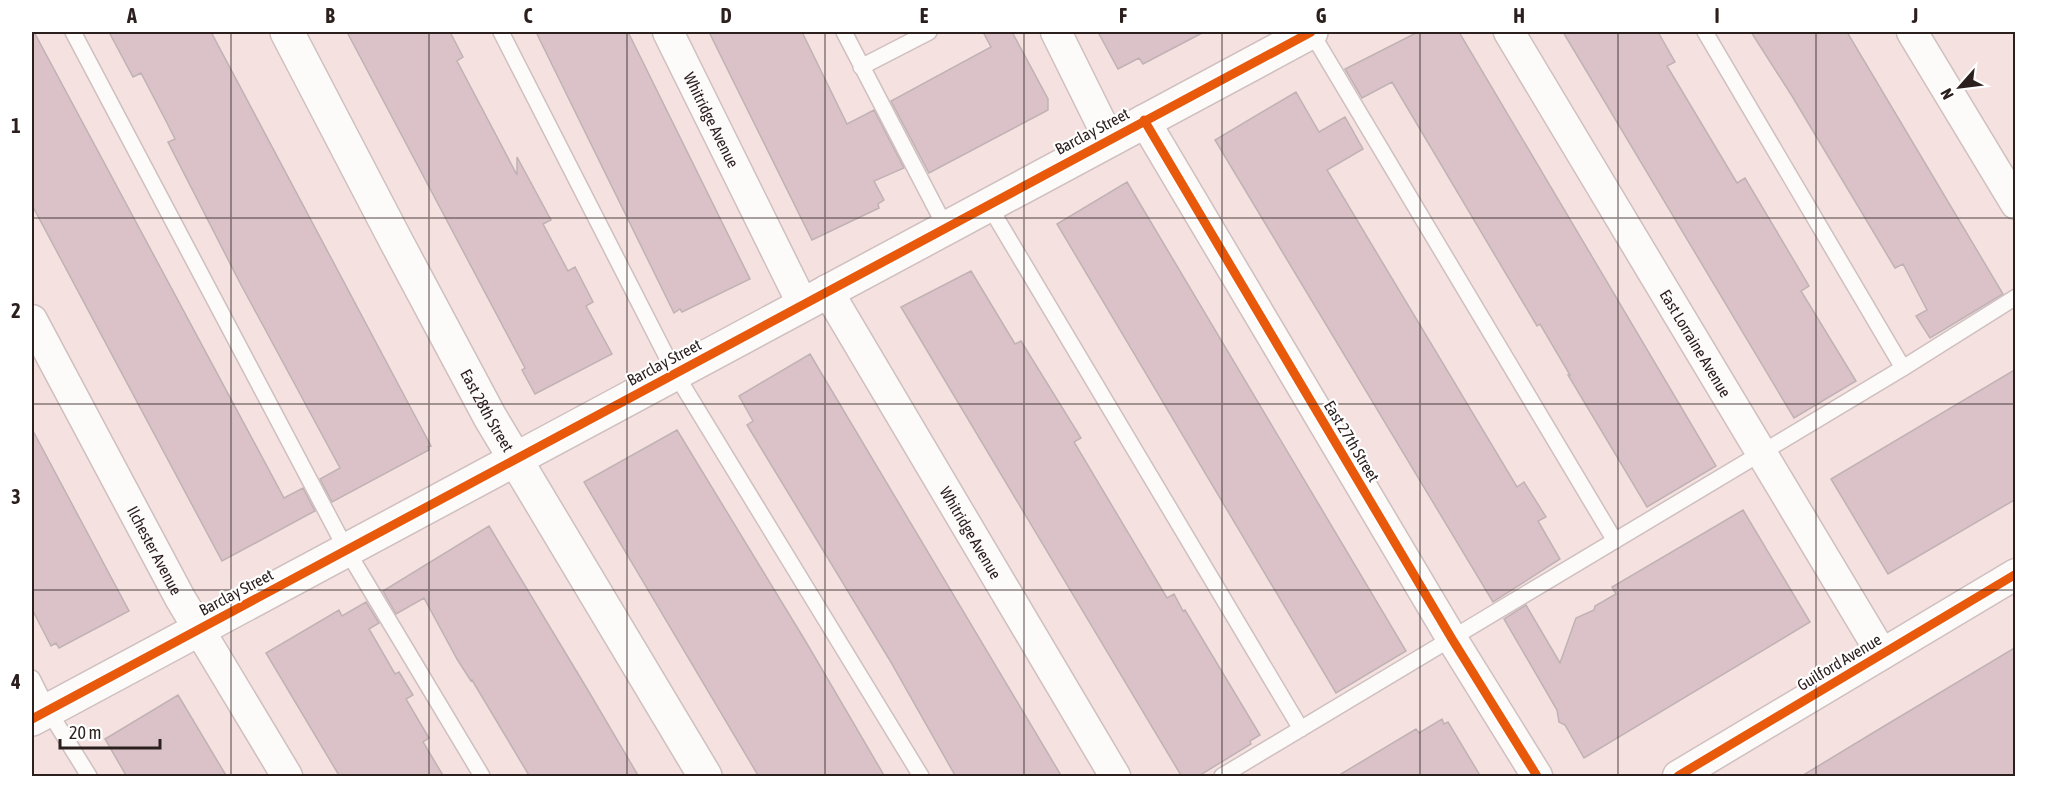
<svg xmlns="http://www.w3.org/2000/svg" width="2047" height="808" font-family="'Asap Condensed',sans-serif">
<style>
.building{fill:#dac2c8;stroke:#c0b2b4;stroke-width:1.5}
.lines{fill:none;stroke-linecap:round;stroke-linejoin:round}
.lane-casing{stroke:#cfc0bf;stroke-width:18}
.street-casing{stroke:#cfc0bf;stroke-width:33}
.secondary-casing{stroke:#cfc0bf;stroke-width:36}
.primary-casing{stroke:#cfc0bf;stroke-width:36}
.lane{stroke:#fdfafa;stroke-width:15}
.street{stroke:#fdfafa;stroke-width:30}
.secondary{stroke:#fdfafa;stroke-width:33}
.primary{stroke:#fdfafa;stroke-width:33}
.cycleway-casing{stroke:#fff;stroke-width:13}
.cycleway{stroke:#e8590c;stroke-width:9}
.grid{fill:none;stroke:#2c201f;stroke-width:1.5;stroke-opacity:0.55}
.labels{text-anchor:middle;stroke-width:4.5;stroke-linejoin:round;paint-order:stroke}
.street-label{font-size:16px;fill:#2c201f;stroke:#fff}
.neatline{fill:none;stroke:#2c201f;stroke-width:2}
.grid-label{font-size:20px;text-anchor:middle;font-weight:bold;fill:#2c201f}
</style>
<rect width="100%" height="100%" fill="#f4e1e0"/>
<path class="building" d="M 32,32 L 34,32 L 284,498 L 303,488 L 315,511 L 222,561 L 32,205 Z
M 109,32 L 211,32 L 431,446 L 428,447 L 429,450 L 332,502 L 320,479 L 340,468 L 239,281 L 168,142 L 175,139 L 165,119 L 141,73 L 133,77 Z
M 347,32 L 450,32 L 463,57 L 457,61 L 517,175 L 517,157 L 551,220 L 543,224 L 568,271 L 575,267 L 593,302 L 586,306 L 612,354 L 535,394 L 522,370 L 525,368 Z
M 536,32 L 628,32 L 750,279 L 682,312 L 680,309 L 674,313 Z
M 709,32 L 802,32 L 847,124 L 874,110 L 904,168 L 874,181 L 884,200 L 878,204 L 879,208 L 812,240 Z
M 983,32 L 1012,32 L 1048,99 L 1048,110 L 929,173 L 891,101 L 991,47 Z
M 1098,32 L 1204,32 L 1143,64 L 1139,58 L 1118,69 Z
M 1418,32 L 1459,32 L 1716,466 L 1647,507 L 1568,375 L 1570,375 L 1540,324 L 1537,326 L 1392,82 L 1362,98 L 1345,69 Z
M 1563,32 L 1658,32 L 1675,62 L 1667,66 L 1737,183 L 1745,178 L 1809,286 L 1801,291 L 1856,381 L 1794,418 Z
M 1751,32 L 1847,32 L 2003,294 L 1930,338 L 1916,316 L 1927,310 L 1903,264 L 1895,268 L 1792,96 Z
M 1296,92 L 1319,132 L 1345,117 L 1363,149 L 1327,170 L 1517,487 L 1524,482 L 1546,517 L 1538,521 L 1560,559 L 1493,602 L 1215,140 Z
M 1127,182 L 1406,651 L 1336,693 L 1057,224 Z
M 971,271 L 1015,344 L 1021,341 L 1081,438 L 1074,442 L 1167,598 L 1174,594 L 1183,611 L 1185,610 L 1260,735 L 1250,741 L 1251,744 L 1197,777 L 1182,777 L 901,307 Z
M 810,354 L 823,376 L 1062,777 L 956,777 L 889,659 L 747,425 L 753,421 L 739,396 Z
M 2016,369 L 2016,499 L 1888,574 L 1831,479 Z
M 32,429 L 129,611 L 59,648 L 56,643 L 51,646 L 32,609 Z
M 677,430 L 806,642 L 885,777 L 759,777 L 584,482 Z
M 1743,510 L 1810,622 L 1584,758 L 1565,725 L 1559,722 L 1557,710 L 1504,619 L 1526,605 L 1560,663 L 1576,618 L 1594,610 L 1595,606 L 1616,594 L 1612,587 Z
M 489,526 L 589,692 L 639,777 L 530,777 L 472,680 L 471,681 L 457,659 L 424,598 L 396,614 L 383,591 Z
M 366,602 L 379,623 L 369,629 L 395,674 L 399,672 L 413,695 L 406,699 L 429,738 L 423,742 L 444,777 L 340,777 L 266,653 L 339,610 L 342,616 Z
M 2016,647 L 2016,777 L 1800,777 L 1881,728 Z
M 178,695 L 227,777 L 127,777 L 105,739 Z
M 1442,719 L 1444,724 L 1448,722 L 1481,777 L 1336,777 L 1416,729 L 1419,733 Z"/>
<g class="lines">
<g class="lane-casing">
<path id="lane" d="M 73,32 L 346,549 L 482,776
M 501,32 L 675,373 L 921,776
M 844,32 L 945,226
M 1311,32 L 1615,541
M 1705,32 L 1903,368
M 861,67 L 929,32
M 988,204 L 1301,729
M 32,678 L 48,710 L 89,776
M 1222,776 L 1903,368 L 2016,297"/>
</g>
<g class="street-casing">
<g id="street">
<path id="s1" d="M 668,32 L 802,303"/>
<path d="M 1056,32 L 1109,139"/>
<path id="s2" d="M 1509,32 L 1882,654"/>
<path d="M 1912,32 L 2016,204"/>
<path d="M 1144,120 L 1452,639 L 1537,776"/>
<path id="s3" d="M 827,290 L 1115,776"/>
<path id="s4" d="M 32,320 L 180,598 L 287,776"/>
<path d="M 1678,776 L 2016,574"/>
</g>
</g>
<g class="secondary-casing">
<path id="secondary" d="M 32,719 C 458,489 884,259 1311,32"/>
</g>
<g class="primary-casing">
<g id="primary">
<path id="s5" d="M 287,32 L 396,241 L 490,417 L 705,776"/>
</g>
</g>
<use href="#lane" class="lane"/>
<use href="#street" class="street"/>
<use href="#secondary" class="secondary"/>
<use href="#primary" class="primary"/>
<g class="cycleway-casing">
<path id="cycleway" d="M 1144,120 L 1452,639 L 1537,776
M 32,719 C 458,489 884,259 1311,32
M 1678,776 L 2016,574"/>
</g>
<use href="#cycleway" class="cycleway"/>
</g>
<path class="grid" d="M 231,32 L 231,776M 429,32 L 429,776M 627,32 L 627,776M 825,32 L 825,776M 1024,32 L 1024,776M 1222,32 L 1222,776M 1420,32 L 1420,776M 1618,32 L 1618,776M 1816,32 L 1816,776M 32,218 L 2016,218M 32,404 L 2016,404M 32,590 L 2016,590"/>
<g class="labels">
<g class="street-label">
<text dy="6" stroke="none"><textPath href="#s1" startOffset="98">Whitridge Avenue</textPath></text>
<text transform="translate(1092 131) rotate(-28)" y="6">Barclay Street</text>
<text dy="6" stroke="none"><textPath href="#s2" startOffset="363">East Lorraine Avenue</textPath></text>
<text transform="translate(664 362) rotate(-28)" y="6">Barclay Street</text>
<text dy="6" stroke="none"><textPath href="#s5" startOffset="428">East 28th Street</textPath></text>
<text transform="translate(1352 441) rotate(59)" y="6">East 27th Street</text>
<text dy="6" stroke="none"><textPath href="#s3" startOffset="282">Whitridge Avenue</textPath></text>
<text dy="6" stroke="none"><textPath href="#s4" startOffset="261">Ilchester Avenue</textPath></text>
<text transform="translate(236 592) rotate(-28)" y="6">Barclay Street</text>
<text transform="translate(1839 662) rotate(-31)" y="6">Guilford Avenue</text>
</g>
</g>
<rect width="2047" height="808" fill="none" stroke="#ffffff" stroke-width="66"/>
<g transform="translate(1960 87) rotate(242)" stroke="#ffffff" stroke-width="4.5" paint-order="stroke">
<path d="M0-4.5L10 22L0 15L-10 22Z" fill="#2c201f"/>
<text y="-9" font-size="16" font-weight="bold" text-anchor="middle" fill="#2c201f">N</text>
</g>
<path d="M60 739v9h100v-9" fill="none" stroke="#2c201f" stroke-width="3"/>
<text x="69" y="739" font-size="18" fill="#2c201f" stroke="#ffffff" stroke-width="4.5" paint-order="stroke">20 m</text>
<rect x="33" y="33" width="1981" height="742" class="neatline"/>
<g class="grid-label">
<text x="132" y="23">A</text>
<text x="330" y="23">B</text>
<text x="528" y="23">C</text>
<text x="726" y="23">D</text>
<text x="924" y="23">E</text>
<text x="1123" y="23">F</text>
<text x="1321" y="23">G</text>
<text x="1519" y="23">H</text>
<text x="1717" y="23">I</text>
<text x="1915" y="23">J</text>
<text x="16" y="133">1</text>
<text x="16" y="318">2</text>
<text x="16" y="504">3</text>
<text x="16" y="689">4</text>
</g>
</svg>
